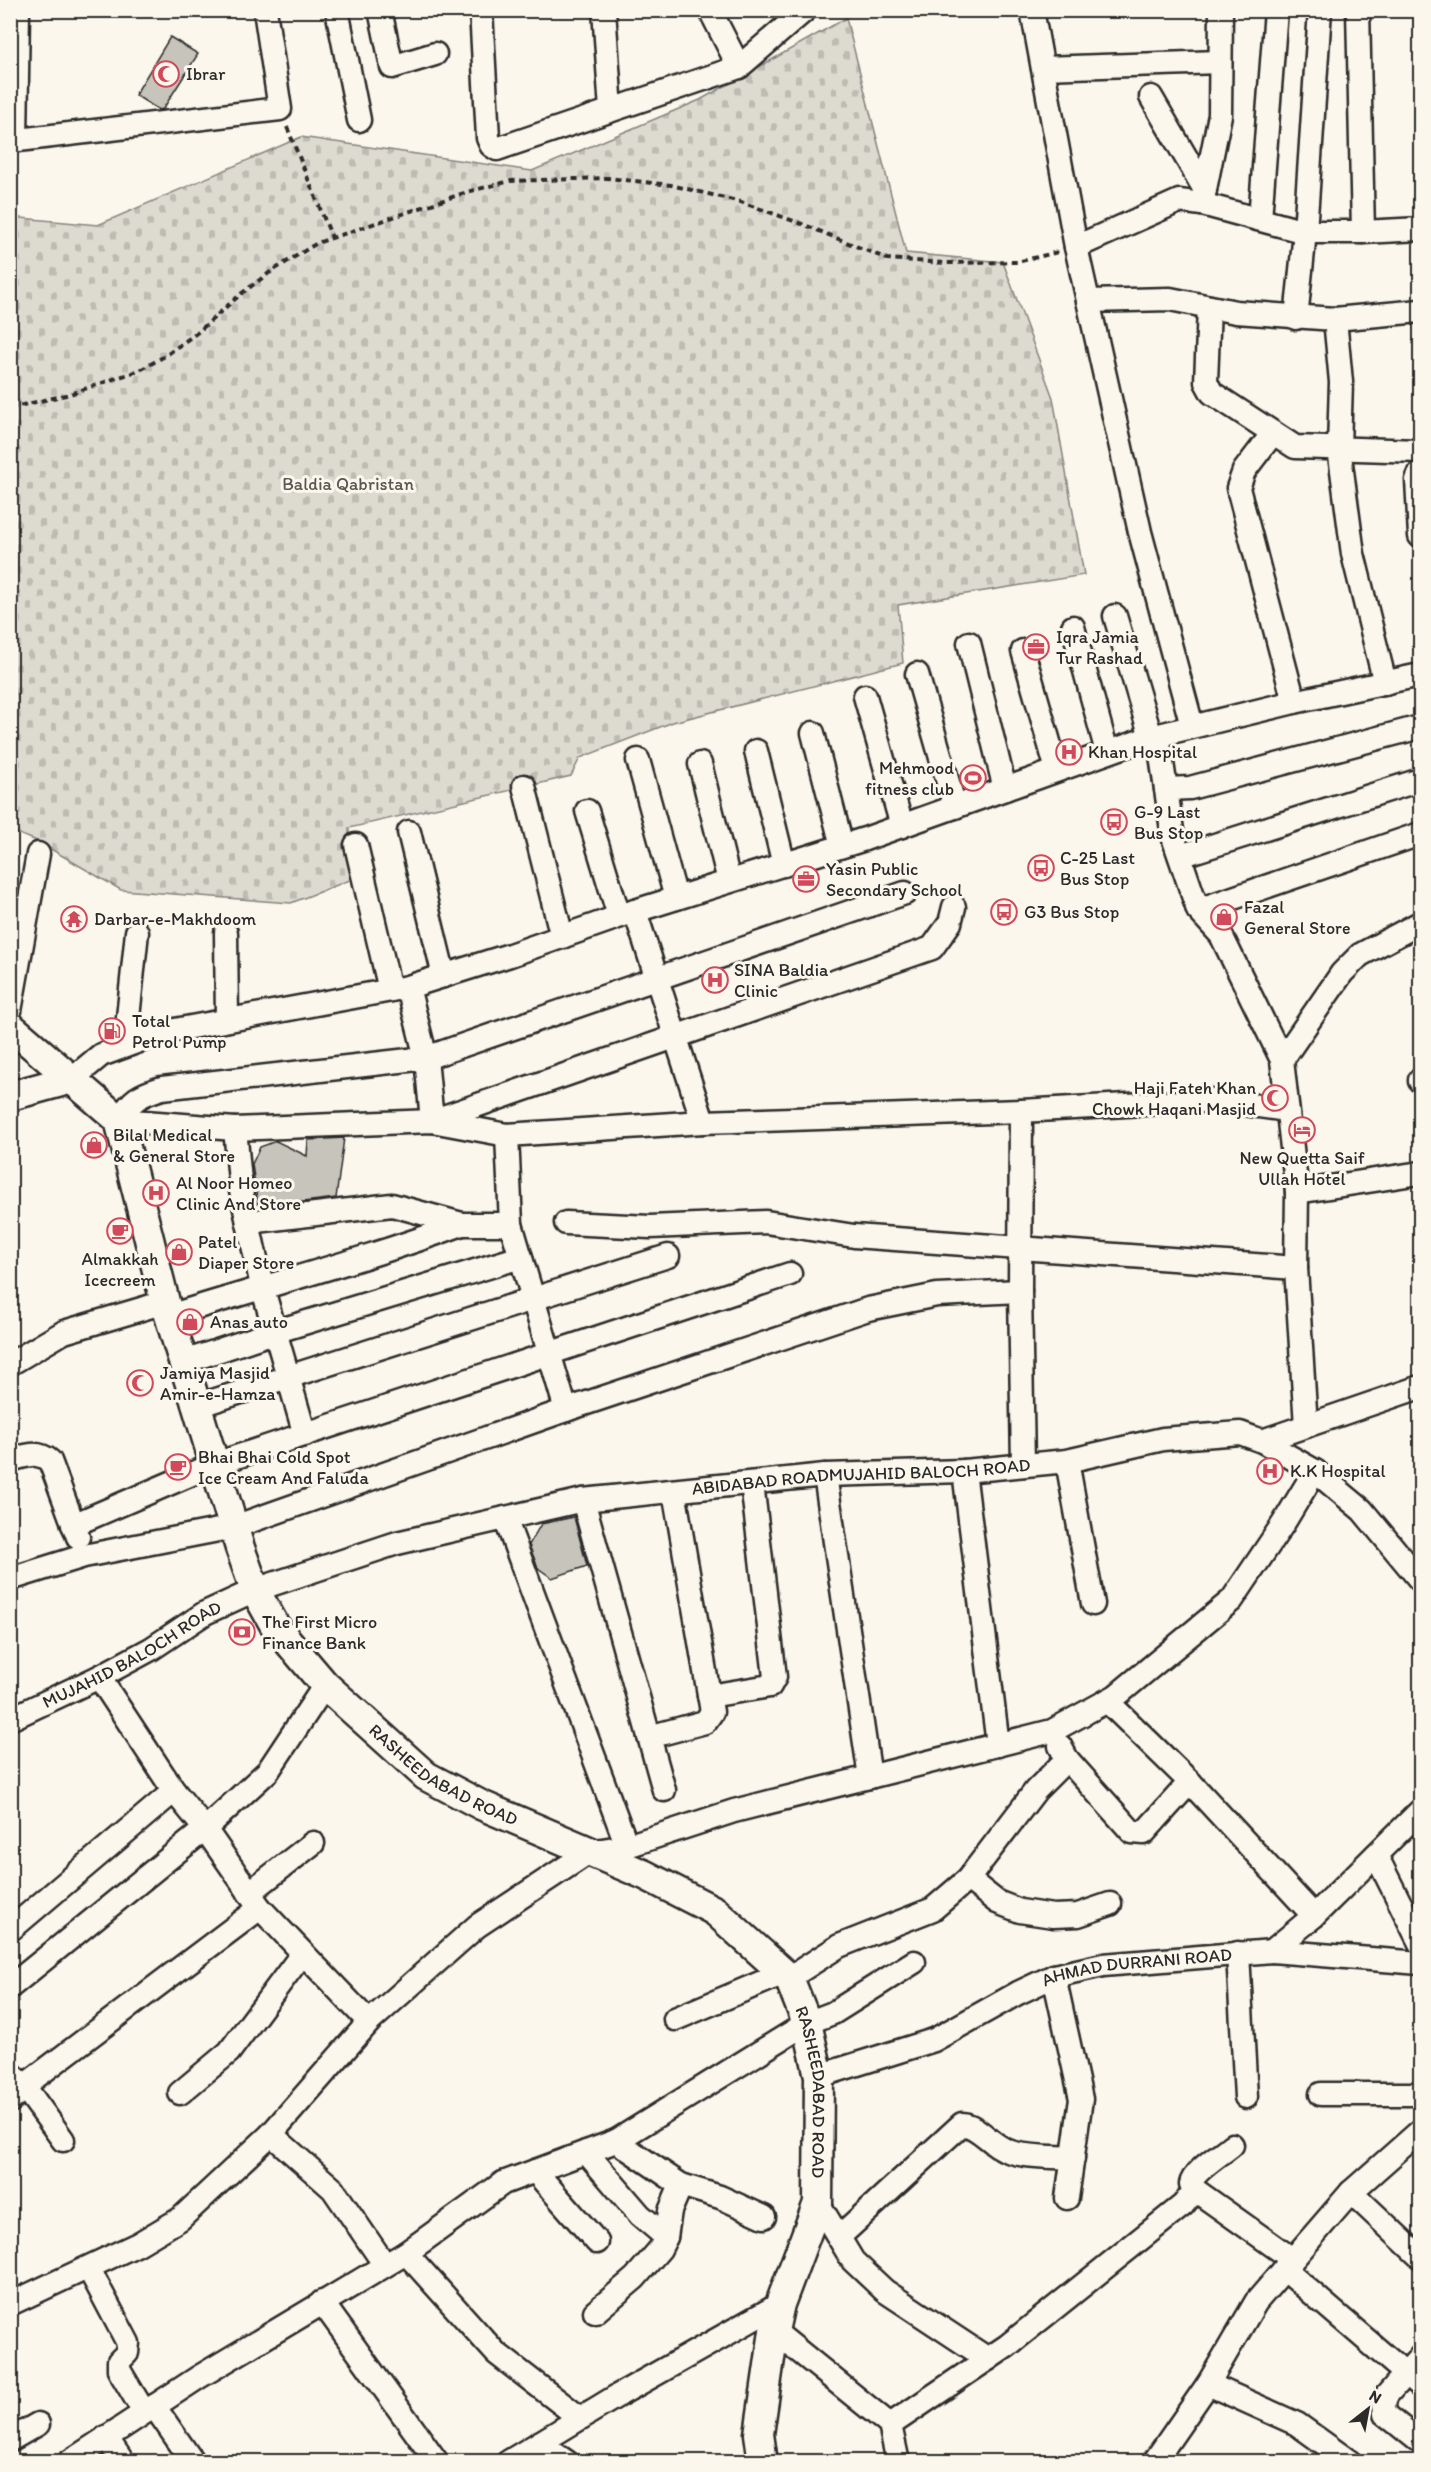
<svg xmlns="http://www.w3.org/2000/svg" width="1431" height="2472" font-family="Itim,sans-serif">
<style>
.cemetery{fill:url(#cemetery-stones);stroke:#84827e;stroke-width:1.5}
.building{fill:#c7c4bc;stroke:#2b2b2b;stroke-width:1.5}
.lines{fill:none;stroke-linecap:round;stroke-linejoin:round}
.minor-casing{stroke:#2b2b2b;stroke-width:27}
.major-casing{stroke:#2b2b2b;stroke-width:33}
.path{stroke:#2b2b2b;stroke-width:4;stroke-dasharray:6 4.5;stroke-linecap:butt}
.minor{stroke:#fbf7ec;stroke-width:22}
.major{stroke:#fbf7ec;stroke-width:28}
.labels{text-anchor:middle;stroke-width:6;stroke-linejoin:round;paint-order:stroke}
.poi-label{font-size:18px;fill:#2b2b2b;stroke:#fbf7ec;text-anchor:start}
.park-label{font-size:18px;fill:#585754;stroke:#fbf7ec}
.street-label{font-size:18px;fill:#2b2b2b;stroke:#fbf7ec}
</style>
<defs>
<pattern id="cemetery-stones" width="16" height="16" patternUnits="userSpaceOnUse" patternTransform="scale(1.5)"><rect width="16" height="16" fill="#dddad0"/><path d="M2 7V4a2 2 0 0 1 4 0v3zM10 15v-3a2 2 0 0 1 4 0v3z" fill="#bebbb3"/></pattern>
</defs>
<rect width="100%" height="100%" fill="#fbf7ec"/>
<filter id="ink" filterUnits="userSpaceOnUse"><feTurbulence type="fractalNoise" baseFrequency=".0167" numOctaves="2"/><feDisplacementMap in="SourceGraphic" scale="12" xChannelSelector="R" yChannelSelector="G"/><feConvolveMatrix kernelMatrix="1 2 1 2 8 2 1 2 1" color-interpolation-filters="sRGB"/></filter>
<g filter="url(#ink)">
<path class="cemetery" d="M 846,18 L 906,253 L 1003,262 L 1053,398 L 1084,575 L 898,605 L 903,663 L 673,722 L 580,758 L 571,776 L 349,828 L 350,880 L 291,903 L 121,890 L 37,841 L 11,831 L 10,217 L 98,225 L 301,137 L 532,171 L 700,100 Z"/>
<path class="building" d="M 170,37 L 198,54 L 163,109 L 159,110 L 135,95 Z
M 344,1138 L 336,1198 L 262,1207 L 258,1205 L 252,1164 L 260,1147 L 276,1141 L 307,1156 L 308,1140 Z
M 574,1517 L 587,1566 L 552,1578 L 538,1568 L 529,1545 L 541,1524 Z"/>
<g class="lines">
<g class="minor-casing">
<g id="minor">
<path d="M 337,10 L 359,120"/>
<path d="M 380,10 L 392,67 L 435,54"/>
<path d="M 481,10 L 488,138 L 491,145 L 497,149 L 739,67 L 805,10"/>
<path d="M 604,10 L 611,110"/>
<path d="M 710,10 L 739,67"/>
<path d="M 1032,10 L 1076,247 L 1140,532 L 1192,726"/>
<path d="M 1358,10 L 1363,232"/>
<path d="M 1043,68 L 1220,62"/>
<path d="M 1151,97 L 1205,190"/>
<path d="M 16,140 L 18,10"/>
<path d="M 10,141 L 280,109 L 265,10"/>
<path d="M 1202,204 L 1220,115 L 1221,10"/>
<path d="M 1260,219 L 1276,10"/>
<path d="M 1076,247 L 1179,201 L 1202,204 L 1305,232 L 1363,232 L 1420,229"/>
<path d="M 1088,301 L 1170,299 L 1236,312 L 1335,319 L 1420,311"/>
<path d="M 1209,307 L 1206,382 L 1212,393 L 1295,447 L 1420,451"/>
<path d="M 1296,318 L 1305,232 L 1320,10"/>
<path d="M 1335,319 L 1341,382 L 1339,448 L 1353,554 L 1385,683"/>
<path d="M 1273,433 L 1244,471 L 1238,488 L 1294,702"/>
<path d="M 1420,473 L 1417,480 L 1420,536"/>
<path d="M 1115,616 L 1151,737"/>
<path d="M 1073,627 L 1107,752"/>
<path d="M 969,643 L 1005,789"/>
<path d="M 1023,651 L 1057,770"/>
<path d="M 917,674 L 955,807"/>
<path d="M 865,696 L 902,826"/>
<path d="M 813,733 L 842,846"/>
<path d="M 1158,735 L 1173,837 L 1198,910 L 1221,935 L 1282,1060 L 1297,1192 L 1296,1268 L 1306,1426"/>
<path d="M 756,751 L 784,865"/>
<path d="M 638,760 L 676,898"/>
<path d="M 700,764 L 729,881"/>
<path d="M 524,786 L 562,937"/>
<path d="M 1166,789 L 1190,788 L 1420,727"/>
<path d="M 587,811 L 619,916"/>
<path d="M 409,832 L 444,976"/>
<path d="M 356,845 L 390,990"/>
<path d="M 1180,856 L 1420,780"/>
<path d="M 905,893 L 426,1058 L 162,1088 C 139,1095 132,1099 119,1120 L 235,1129 L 432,1121 L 507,1135 L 703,1122 L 1021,1111 L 1215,1100 L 1287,1110"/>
<path d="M 1198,910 L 1420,834"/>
<path d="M 635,911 L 703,1122"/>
<path d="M 226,933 L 227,1020"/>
<path d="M 408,987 L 426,1058 L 432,1121 L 932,948 L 950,923 L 954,907"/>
<path d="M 10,1011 L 38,854"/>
<path d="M 125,1046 L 137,932"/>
<path d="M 1282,1060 L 1342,973 L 1360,955 L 1420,923"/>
<path d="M 72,1079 L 101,1055 L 164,1032 L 408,987 L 510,955 L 635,911 L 865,839 L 1151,737 L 1294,702 L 1420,675"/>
<path d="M 1420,1080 L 1420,1081"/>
<path d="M 1021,1111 L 1020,1291 L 1023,1465"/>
<path d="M 235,1129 L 241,1191 L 262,1286 L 305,1435"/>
<path d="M 507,1135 L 511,1224 L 566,1410"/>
<path d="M 1297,1192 L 1420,1173"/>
<path d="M 248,1222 L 392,1205 L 462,1224 L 511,1224"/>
<path d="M 566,1223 L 650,1227 L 766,1222 L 854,1236 L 1296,1268"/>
<path d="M 169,1316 C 267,1285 366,1260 462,1224"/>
<path d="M 184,1362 L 274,1332 L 521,1257"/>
<path d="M 10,1364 L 64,1332 L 165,1302"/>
<path d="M 197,1406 L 668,1256"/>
<path d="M 1262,1441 L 1420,1387"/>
<path d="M 10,1460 C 26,1456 37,1450 50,1461 L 78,1537"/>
<path d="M 1067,1461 L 1093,1604"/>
<path d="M 964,1471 L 998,1745"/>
<path d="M 825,1475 L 870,1777"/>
<path d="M 583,1500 L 664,1790"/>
<path d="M 505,1518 L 627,1846"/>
<path d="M 73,1525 L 215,1464 L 790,1274"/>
<path d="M 10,1579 L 84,1556 L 234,1527 L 566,1410 L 868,1309 L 937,1295 L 1020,1291"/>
<path d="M 99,1677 L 174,1791 L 205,1829 L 260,1908 L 369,2022"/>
<path d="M 709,1696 L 770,1686 L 775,1677 L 752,1483"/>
<path d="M 1107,1701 L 1190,1782 L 1314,1916"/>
<path id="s1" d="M 10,1719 L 99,1677 L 151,1649 L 205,1613 L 255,1590 L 397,1543 L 583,1500 L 825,1475 L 964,1471 L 1067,1461 L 1163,1439 L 1240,1433 L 1262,1441 L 1315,1471 L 1362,1510 L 1420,1580"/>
<path d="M 649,1737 L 705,1722 L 712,1712 L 674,1491"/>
<path d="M 1060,1746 L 1067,1759 L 1132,1832 L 1144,1833 L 1190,1782"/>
<path d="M 1376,1855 L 1420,1943"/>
<path d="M 968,1879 L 997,1902 L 1020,1911 L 1053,1916 L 1078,1915 L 1110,1904"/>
<path d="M 249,1893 L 313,1843"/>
<path d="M 10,1930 L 174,1791"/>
<path d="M 1272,1951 L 1420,1963"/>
<path d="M 1238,1953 L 1246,2097"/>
<path d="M 1054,1976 L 1081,2099 L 1067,2198"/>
<path d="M 789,1978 L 839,1946 L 933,1909 L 968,1879 L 1036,1790 L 1067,1759"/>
<path d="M 10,1987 L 205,1829 L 268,1771 L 325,1685"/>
<path d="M 675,2019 L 784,1973"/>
<path d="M 10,2072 L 24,2086 L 260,1908"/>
<path id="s2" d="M 819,2076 L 934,2040 L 1018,1993 L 1054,1976 L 1103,1965 L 1272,1951 L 1314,1916 L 1420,1811"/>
<path d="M 180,2093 L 229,2052 L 302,1954"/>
<path d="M 1321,2094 L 1420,2094"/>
<path d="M 10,2101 L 24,2086 L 63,2140"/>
<path d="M 271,2134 L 333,2189 L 385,2265"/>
<path d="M 616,2141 L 681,2185 L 720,2197 L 764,2217"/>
<path d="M 1232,2145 C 1222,2154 1193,2171 1191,2184 L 1195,2190 L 1292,2259"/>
<path d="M 586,2152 L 640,2215 L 666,2237"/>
<path d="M 535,2171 L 597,2242"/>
<path d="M 1351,2192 L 1420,2257"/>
<path d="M 818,2203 L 853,2261 L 885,2291 L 988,2359"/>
<path d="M 839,2237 L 962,2124 C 979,2125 992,2147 1011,2152 C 1030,2158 1053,2156 1073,2158"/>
<path d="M 406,2253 L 496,2353 L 580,2418"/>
<path d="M 89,2269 L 128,2343 L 127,2353 L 119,2361 L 119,2370 L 144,2412"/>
<path d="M 1284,2269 L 1420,2386"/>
<path d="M 322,2302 L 437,2462"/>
<path d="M 10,2304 L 138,2244 L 180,2219 L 271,2134 L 369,2022 L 477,1926 L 589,1852 L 627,1846 L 734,1811 L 1052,1731 L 1116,1696 L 1232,1600 L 1283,1524 L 1315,1471"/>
<path d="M 595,2312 L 635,2278 L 660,2249 L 666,2237 L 670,2211 L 681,2185"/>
<path d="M 774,2331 L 890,2425 L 898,2462"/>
<path d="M 1420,2357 L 1386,2396 L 1384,2404 L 1385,2414 L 1420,2442"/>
<path d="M 1208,2384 L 1297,2424 L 1350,2462"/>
<path d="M 154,2406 L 193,2462"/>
<path d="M 890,2425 L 1007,2346 L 1183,2205 L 1195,2190"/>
<path d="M 106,2437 L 123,2462"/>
<path d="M 10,2440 L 38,2424"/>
<path d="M 539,2443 L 567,2462"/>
<path d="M 69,2462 L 199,2377 L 406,2253 L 503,2183 L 616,2141 L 807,2023 L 833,2013 L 914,1962"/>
<path d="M 508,2462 L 617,2396 L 780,2304"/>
<path d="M 1154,2462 L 1208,2384 L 1256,2302 L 1351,2192 L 1420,2131"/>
</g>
</g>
<g class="major-casing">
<g id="major">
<path id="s3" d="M 10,1026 L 119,1120 L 165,1302 L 240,1548 L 255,1590 L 275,1626 L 325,1685 L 426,1776 L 481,1805 L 645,1875 L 715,1911 L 789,1978 L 807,2023 L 819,2076 L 818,2203 L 780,2304 L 774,2331 L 759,2434 L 763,2462"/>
<path d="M 10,1096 L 72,1079"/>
</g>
</g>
<path class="path" d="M 287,127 L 332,238
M 10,408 L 70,394 L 140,370 L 165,356 L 198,332 L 242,293 L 269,273 L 317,243 L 467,192 L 510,181 L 607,178 L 671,185 L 741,202 L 805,225 L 887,259 L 945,263 L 1017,262 L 1058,252"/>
<use href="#minor" class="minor"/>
<use href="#major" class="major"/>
</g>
</g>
<defs>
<g id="mosque-ring" transform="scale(1.35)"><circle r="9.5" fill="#fbf7ec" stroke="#d1495b" stroke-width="1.5"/><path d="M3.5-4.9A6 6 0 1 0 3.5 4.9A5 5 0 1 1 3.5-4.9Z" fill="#d1495b"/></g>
<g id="office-ring" transform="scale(1.35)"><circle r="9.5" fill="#fbf7ec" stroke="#d1495b" stroke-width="1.5"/><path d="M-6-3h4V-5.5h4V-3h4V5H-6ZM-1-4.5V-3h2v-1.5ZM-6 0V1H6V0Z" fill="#d1495b"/></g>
<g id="hospital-ring" transform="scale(1.35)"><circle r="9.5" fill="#fbf7ec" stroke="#d1495b" stroke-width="1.5"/><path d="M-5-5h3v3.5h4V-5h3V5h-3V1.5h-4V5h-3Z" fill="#d1495b"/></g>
<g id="stadium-ring" transform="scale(1.35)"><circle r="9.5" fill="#fbf7ec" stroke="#d1495b" stroke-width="1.5"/><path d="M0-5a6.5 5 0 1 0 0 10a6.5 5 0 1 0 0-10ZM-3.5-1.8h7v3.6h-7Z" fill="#d1495b"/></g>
<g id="bus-ring" transform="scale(1.35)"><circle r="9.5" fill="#fbf7ec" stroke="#d1495b" stroke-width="1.5"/><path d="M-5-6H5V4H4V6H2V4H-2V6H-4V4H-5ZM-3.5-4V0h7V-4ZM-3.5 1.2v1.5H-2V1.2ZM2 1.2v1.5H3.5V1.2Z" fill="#d1495b"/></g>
<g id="shop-ring" transform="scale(1.35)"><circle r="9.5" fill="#fbf7ec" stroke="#d1495b" stroke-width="1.5"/><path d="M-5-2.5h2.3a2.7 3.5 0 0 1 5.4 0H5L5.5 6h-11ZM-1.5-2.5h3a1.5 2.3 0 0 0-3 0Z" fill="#d1495b"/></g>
<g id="temple-ring" transform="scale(1.35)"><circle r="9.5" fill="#fbf7ec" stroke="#d1495b" stroke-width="1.5"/><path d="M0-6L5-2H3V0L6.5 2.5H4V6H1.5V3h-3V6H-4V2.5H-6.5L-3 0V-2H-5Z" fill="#d1495b"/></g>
<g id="fuel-ring" transform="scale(1.35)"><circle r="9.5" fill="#fbf7ec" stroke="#d1495b" stroke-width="1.5"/><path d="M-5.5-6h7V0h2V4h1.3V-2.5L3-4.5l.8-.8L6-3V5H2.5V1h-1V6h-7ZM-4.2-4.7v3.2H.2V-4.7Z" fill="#d1495b"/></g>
<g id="hotel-ring" transform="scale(1.35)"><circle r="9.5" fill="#fbf7ec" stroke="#d1495b" stroke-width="1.5"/><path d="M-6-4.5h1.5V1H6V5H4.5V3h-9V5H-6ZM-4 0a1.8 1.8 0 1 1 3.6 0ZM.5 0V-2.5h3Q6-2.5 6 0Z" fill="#d1495b"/></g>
<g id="cafe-ring" transform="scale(1.35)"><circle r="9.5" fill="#fbf7ec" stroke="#d1495b" stroke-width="1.5"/><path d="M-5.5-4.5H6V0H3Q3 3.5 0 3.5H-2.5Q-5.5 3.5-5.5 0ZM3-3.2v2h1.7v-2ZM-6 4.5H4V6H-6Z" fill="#d1495b"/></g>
<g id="bank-ring" transform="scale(1.35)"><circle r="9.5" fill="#fbf7ec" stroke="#d1495b" stroke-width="1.5"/><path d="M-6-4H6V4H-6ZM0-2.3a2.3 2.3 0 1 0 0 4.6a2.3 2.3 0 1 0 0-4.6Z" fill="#d1495b"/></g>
</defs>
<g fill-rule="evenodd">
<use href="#mosque-ring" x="166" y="74"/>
<use href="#office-ring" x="1036" y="647"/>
<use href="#hospital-ring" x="1069" y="752"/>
<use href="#stadium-ring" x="973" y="778"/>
<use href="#bus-ring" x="1114" y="822"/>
<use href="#bus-ring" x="1041" y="868"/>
<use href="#office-ring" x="806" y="879"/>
<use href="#bus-ring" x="1004" y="912"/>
<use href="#shop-ring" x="1224" y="917"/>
<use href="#temple-ring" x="74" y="919"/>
<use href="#hospital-ring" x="715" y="980"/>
<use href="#fuel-ring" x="112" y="1031"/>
<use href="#mosque-ring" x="1275" y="1098"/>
<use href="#hotel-ring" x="1302" y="1130"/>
<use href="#shop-ring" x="94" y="1145"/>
<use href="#hospital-ring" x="156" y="1193"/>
<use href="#cafe-ring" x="120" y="1231"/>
<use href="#shop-ring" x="179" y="1252"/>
<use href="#shop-ring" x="190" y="1322"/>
<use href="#mosque-ring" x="140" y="1383"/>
<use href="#cafe-ring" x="178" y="1467"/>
<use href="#hospital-ring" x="1270" y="1471"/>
<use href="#bank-ring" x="242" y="1632"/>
</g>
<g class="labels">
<g class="poi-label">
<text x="186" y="80">Ibrar</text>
<text x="1056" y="643">Iqra Jamia<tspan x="1056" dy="21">Tur Rashad</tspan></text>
<text x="1088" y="758">Khan Hospital</text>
<text x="954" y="774" text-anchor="end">Mehmood<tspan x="954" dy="21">fitness club</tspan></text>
<text x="1134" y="818">G-9 Last<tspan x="1134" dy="21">Bus Stop</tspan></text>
<text x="1060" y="864">C-25 Last<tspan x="1060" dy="21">Bus Stop</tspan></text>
<text x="826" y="875">Yasin Public<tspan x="826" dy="21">Secondary School</tspan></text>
<text x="1244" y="913">Fazal<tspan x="1244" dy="21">General Store</tspan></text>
<text x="1024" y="918">G3 Bus Stop</text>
<text x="94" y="925">Darbar-e-Makhdoom</text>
<text x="734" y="976">SINA Baldia<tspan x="734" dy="21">Clinic</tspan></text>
<text x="132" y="1027">Total<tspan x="132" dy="21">Petrol Pump</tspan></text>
<text x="1256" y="1094" text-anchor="end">Haji Fateh Khan<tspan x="1256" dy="21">Chowk Haqani Masjid</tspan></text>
<text x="113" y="1141">Bilal Medical<tspan x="113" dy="21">&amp; General Store</tspan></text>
<text x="1302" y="1164" text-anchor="middle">New Quetta Saif<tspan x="1302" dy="21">Ullah Hotel</tspan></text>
<text x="176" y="1189">Al Noor Homeo<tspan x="176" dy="21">Clinic And Store</tspan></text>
<text x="198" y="1248">Patel<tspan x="198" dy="21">Diaper Store</tspan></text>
<text x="120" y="1265" text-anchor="middle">Almakkah<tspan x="120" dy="21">Icecreem</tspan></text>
<text x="210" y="1328">Anas auto</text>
<text x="160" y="1379">Jamiya Masjid<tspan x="160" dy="21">Amir-e-Hamza</tspan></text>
<text x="198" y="1463">Bhai Bhai Cold Spot<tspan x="198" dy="21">Ice Cream And Faluda</tspan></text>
<text x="1290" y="1477">K.K Hospital</text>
<text x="262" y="1628">The First Micro<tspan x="262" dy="21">Finance Bank</tspan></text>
</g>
<g class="park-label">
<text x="348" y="490">Baldia Qabristan</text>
</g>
<g class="street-label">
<text dy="6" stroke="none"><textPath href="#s1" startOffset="897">ABIDABAD ROADMUJAHID BALOCH ROAD</textPath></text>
<text dy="6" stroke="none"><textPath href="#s1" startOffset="138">MUJAHID BALOCH ROAD</textPath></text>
<text dy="6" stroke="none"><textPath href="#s3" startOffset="902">RASHEEDABAD ROAD</textPath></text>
<text dy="6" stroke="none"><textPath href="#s2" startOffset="340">AHMAD DURRANI ROAD</textPath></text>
<text dy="6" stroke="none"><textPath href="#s3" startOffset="1425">RASHEEDABAD ROAD</textPath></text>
</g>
</g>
<rect width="1431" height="2472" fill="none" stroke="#fbf7ec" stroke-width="36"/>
<rect x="18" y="18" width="1395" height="2436" fill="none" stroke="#2b2b2b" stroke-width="2" filter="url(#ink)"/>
<g transform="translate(1368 2409) rotate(31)" stroke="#fbf7ec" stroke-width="4.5" paint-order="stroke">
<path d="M0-4.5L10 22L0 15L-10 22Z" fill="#2b2b2b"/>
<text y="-9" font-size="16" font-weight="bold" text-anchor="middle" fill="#2b2b2b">N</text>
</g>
</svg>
